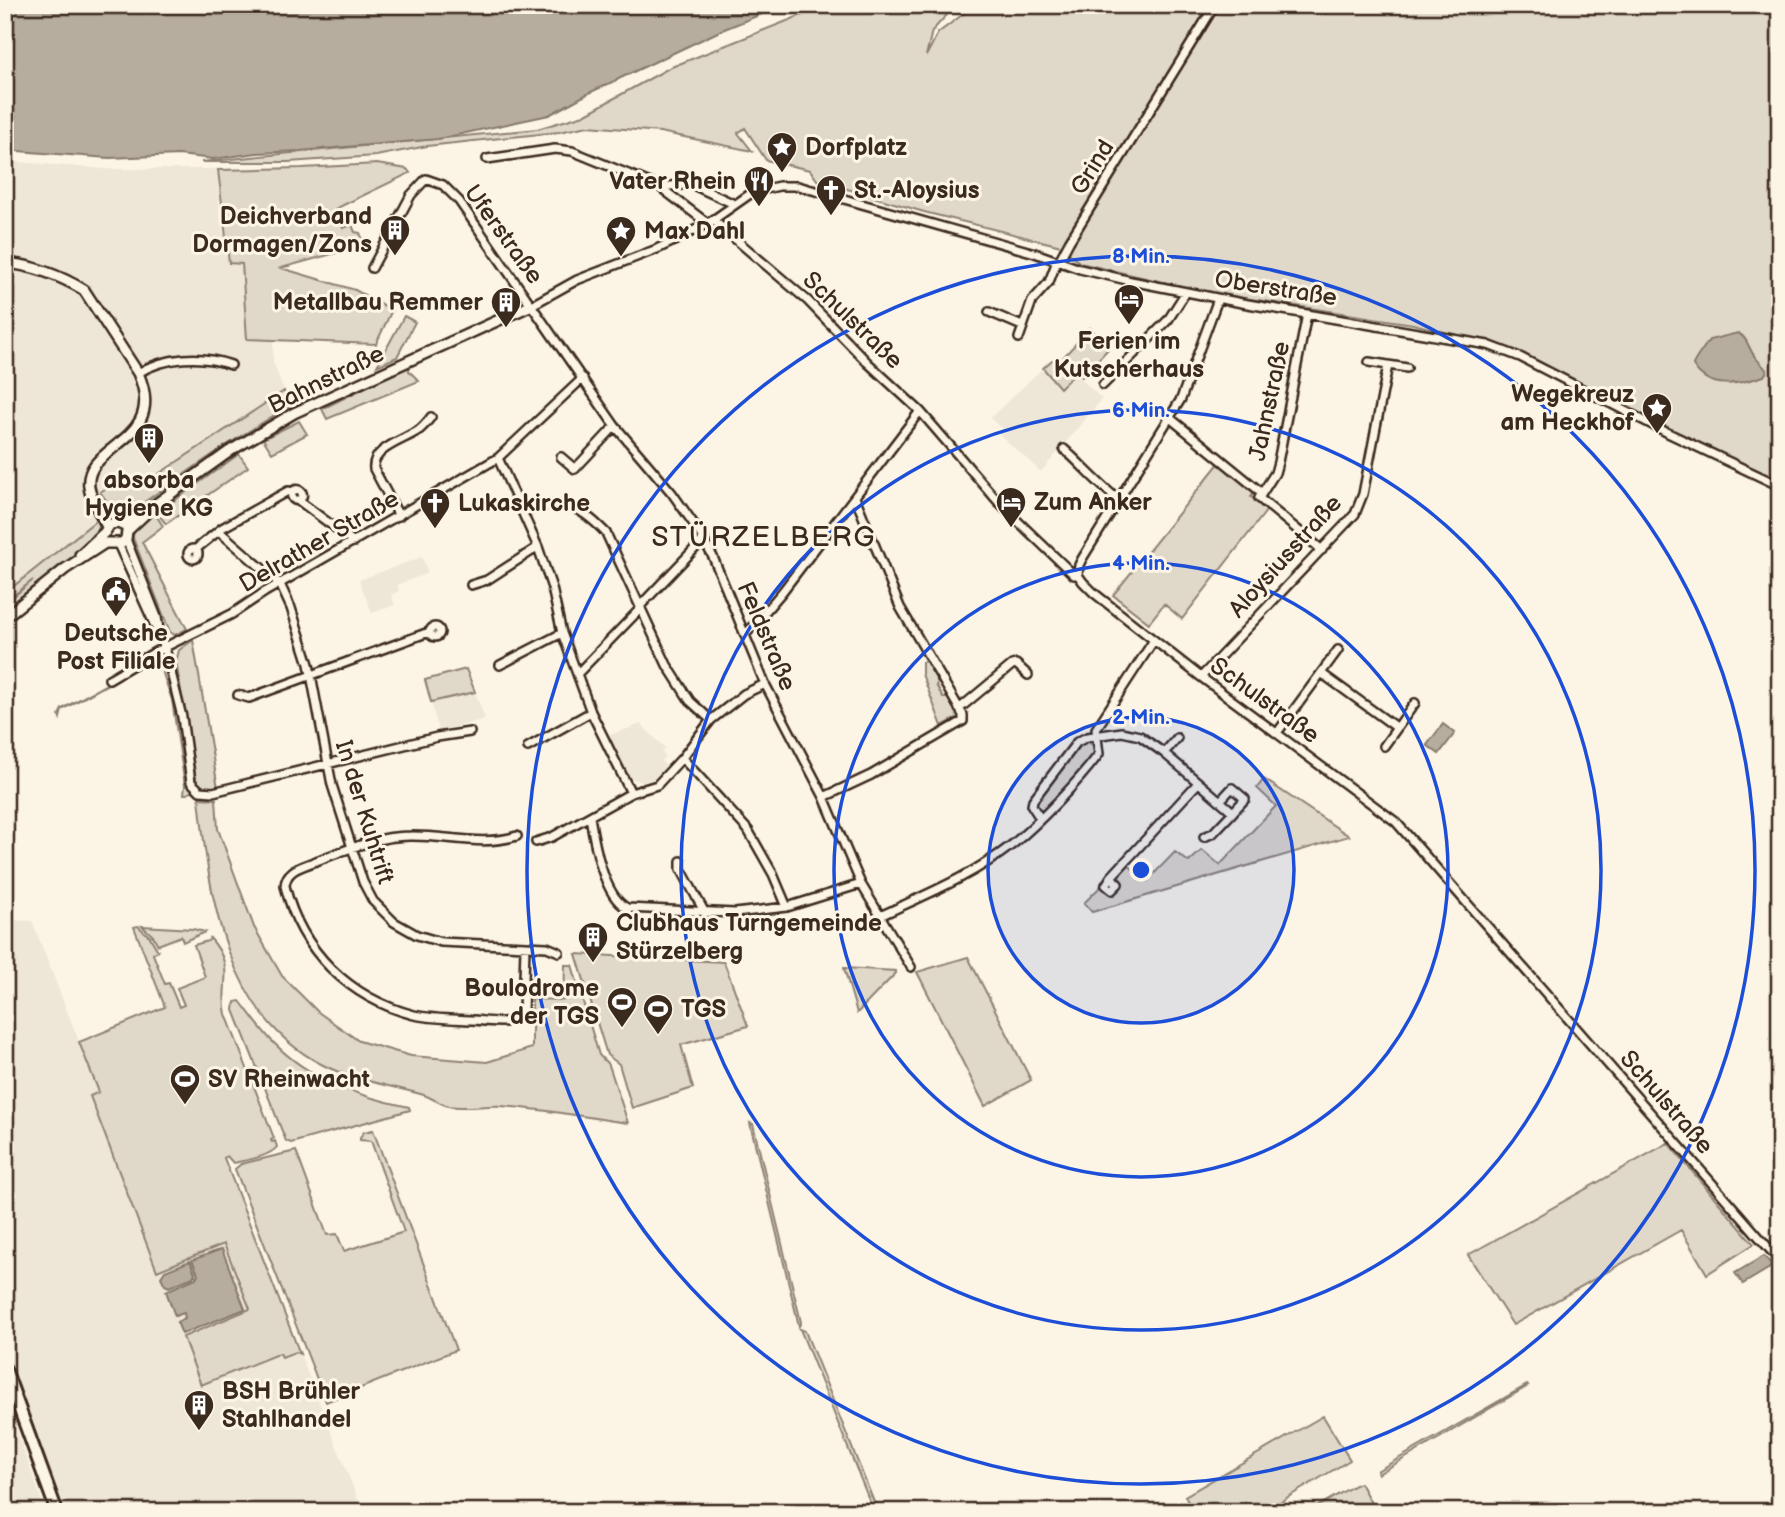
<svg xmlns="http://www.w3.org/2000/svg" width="1785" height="1517" font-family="'Balsamiq Sans',sans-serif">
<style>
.built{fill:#eee6d6}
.green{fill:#e0d8c8;stroke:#8e8173;stroke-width:2}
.water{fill:#b7ad9e;stroke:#85796b;stroke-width:2}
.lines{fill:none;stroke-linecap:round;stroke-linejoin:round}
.stream{stroke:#85796b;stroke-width:2}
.minor-casing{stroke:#3b2a1e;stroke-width:12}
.tertiary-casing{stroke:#3b2a1e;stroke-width:14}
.primary-casing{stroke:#3b2a1e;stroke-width:16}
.minor{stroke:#fcf5e5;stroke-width:7}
.tertiary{stroke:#fcf5e5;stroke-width:9}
.primary{stroke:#fcf5e5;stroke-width:10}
.ring{fill:none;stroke:#1d4ed8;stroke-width:3.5}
.labels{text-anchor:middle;stroke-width:6;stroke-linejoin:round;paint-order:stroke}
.poi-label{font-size:24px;font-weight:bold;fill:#3b2a1e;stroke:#fcf5e5;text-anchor:start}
.street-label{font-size:24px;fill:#3b2a1e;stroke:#fcf5e5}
.quarter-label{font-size:28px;letter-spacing:2px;fill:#3b2a1e;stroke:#fcf5e5}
.centre{fill:#1d4ed8;stroke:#fcf5e5;stroke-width:3.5}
.ring-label{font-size:21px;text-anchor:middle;font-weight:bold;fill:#1d4ed8;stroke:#fcf5e5;stroke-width:6;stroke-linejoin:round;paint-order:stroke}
</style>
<rect width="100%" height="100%" fill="#fcf5e5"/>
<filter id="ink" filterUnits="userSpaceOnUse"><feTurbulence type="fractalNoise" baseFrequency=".0143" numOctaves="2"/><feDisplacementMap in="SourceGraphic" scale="14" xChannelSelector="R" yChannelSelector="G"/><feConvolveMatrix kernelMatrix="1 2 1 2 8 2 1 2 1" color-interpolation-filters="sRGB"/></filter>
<g filter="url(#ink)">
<path class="built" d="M 5,161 L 106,169 L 217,169 L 220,213 L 228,263 L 242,264 L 247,339 L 273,340 L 273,362 L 284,391 L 135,489 L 100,493 L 110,506 L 98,519 L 5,593 Z
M 1043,368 L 1060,388 L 1075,373 L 1102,399 L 1041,472 L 999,434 L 1003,429 L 990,418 Z
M 422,557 L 428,573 L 397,585 L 399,591 L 391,595 L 395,605 L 372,613 L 359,580 Z
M 475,692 L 485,719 L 439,731 L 431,702 Z
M 641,724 L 665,748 L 662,752 L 665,756 L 661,761 L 666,766 L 655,779 L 642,782 L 629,777 L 607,736 Z
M 5,920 L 32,921 L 99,1093 L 90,1097 L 157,1270 L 224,1243 L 250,1310 L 201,1385 L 281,1353 L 295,1352 L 300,1354 L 363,1512 L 62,1512 L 5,1355 Z
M 5,1398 L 46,1512 L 5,1512 Z"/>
<path class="green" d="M 827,5 L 956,5 L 932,31 L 926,56 L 938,33 L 970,9 L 968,5 L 1780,5 L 1780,483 L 1489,343 L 1413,324 L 1211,293 L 1080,263 L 1061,246 L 924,212 L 817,180 L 810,170 L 766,160 L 745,128 L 738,133 L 752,151 L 660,132 L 588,126 L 559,132 L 427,146 L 376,156 L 288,162 L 201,162 L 537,129 L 584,115 L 669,68 Z
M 377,164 L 407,169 L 410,173 L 335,209 L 343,228 L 352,225 L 355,232 L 360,233 L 365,245 L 281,268 L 355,290 L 392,310 L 376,344 L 247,339 L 242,264 L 229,263 L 218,170 L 302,168 Z
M 404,316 L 415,322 L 397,357 L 377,366 Z
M 1090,328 L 1109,348 L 1082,377 L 1075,373 L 1060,388 L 1043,368 L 1052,360 L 1060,361 Z
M 410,365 L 409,371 L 419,381 L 327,419 L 322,409 Z
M 284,391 L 289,406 L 222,448 L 127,514 L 118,516 L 100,492 L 127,476 L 136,489 Z
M 299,421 L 307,434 L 272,453 L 263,439 Z
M 239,454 L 248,467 L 166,524 L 157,513 Z
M 1220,462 L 1255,491 L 1251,497 L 1267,510 L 1182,619 L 1164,604 L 1149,623 L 1113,595 Z
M 155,514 L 163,526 L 142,542 L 187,629 L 175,635 L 170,632 L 133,538 L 134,530 Z
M 98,519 L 99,528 L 92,535 L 96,537 L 5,613 L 5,604 L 33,580 L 5,602 L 5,593 Z
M 193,640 L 218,788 L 204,790 L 197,784 L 176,662 L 179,650 Z
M 155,657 C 176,670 183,751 187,779 L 193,790 L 187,794 L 184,794 L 185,786 L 172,700 L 159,662 L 144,664 L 62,710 L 60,718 L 59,715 L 62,709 Z
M 926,661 L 939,681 L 936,685 L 943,698 L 948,698 L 959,717 L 942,726 L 922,674 L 922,662 Z
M 466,669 L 475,692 L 431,702 L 425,680 Z
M 1085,740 L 1094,746 L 1094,756 L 1044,810 L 1038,810 L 1035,801 L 1071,757 C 1071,748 1078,744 1085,740 Z
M 1264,779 L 1349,836 L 1092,912 L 1084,903 L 1101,886 L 1111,894 L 1123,883 L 1116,875 L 1127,864 L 1147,881 L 1175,852 L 1189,862 L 1202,850 L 1220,865 L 1276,806 L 1257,788 Z
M 199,798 L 216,799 L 218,829 L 254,927 L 282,976 L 318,1012 L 359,1041 L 411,1056 L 487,1062 L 532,1048 L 532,999 L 564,1000 L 565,965 L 572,965 L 599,1055 L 609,1065 L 628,1123 C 586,1117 543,1109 501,1106 C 485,1105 465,1109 448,1106 C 440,1104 432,1098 424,1095 C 391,1085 354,1081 323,1065 C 225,1016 209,895 199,798 Z
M 138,926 L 150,937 L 158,951 L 153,954 L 165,984 L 169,983 L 179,1007 L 184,1005 L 177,988 L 205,977 L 194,945 L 208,941 L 210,938 C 237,968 219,985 226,1014 L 274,1138 L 271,1140 L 272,1142 L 275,1141 L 277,1147 C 269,1157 246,1160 233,1163 L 227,1156 L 224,1158 L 300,1354 L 295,1352 L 282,1357 L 280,1353 L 201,1385 L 183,1337 L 250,1309 L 224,1244 L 157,1271 L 90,1096 L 99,1092 L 79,1042 L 165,1007 L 134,927 Z
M 142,926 L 193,929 L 205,932 L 183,942 L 181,936 L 158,945 L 153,936 Z
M 576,954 L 724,962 L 748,1026 L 681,1045 L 693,1088 L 632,1108 L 619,1064 L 607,1055 Z
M 968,957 L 1031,1080 L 985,1106 L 917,972 Z
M 844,968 L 896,971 L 896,973 L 857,1013 Z
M 240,1001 C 251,1015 262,1031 274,1043 C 310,1080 360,1097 409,1107 L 410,1110 L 291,1143 L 286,1141 L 234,1010 L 235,1002 Z
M 750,1123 L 753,1124 L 801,1322 L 799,1326 Z
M 373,1130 L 456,1350 L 326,1402 L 235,1169 L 241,1164 L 296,1151 L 327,1235 L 337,1234 L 344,1251 L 404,1232 L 371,1141 L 360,1140 L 360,1137 L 364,1132 Z
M 1668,1143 L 1754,1244 L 1707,1274 L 1681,1230 L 1513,1325 L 1468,1255 Z
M 800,1329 L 805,1331 L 878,1512 L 874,1512 Z
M 1527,1385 L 1528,1386 L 1378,1474 L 1377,1471 Z
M 1323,1416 L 1350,1460 L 1263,1512 L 1193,1512 L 1185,1496 Z
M 1360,1483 L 1376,1512 L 1308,1512 L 1355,1485 Z"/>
<path class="water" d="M 5,5 L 784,5 L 722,30 L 591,92 L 549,115 L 438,139 L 300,151 L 257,153 L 213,159 L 179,155 L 109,158 L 5,150 Z
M 1738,333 C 1748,338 1748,348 1755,357 C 1759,362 1763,365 1767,371 L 1764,376 C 1740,384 1709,392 1693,365 C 1694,360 1705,347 1709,340 Z
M 1443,724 L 1455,733 L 1439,754 L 1427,745 Z
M 222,1249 L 245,1309 L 182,1334 L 177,1322 L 185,1318 L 184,1313 L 175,1316 L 166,1291 L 196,1278 L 198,1274 L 192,1260 Z
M 1764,1256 L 1773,1266 L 1743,1284 L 1735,1273 Z
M 190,1261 L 195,1273 L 193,1277 L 169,1287 L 165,1285 L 161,1277 L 165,1271 Z"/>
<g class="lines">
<path class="stream" d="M 194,1275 L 197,1276"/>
<g class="minor-casing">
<path id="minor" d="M 487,159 L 555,149 L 572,151 L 660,187 L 707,223
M 660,187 L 691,184 L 734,204
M 713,220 L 808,301 L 868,363 L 920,411 L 1002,506 L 1074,575 L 1078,575 L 1083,582 L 1094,593 L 1201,677 L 1396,822 L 1780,1261
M 1059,261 L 1069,242 L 1215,5
M 372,268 L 411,195 L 426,179 L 443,185 L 459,201 L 615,426 L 672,493 L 698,530 L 713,557 L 765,684 L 824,797 L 861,884 L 911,967
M 532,305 L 577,280 L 657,249 L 682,237 L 713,220 L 753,192 L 779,186 L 798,186 L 1035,253 L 1080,269 L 1131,281 L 1242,303 L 1488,345 L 1520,357 L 1668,433 L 1780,486
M 989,312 L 1022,326
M 1307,314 L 1278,462 L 1275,473 L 1259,498 L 1322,550
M 1019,338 L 1032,301 L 1049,282 L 1057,261
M 1369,362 L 1407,368
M 138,373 C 165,357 201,354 231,365
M 1103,385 L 1168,320 L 1186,292
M 1170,418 L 1262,493
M 1064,449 C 1083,466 1099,485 1119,500
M 561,457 L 575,469 L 615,426
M 498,458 L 538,547 L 552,588 L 562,633 L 591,712 L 631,793
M291.5 495a5.5 5.5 0 1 1 11 0a5.5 5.5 0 1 1-11 0Z
M 298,500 L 354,542
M 524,512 C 561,496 579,505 606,533 L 667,665 L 690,701 L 711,720
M 399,516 L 374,469 C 371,448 405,440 419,430 C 424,426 428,421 431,417
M 220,532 L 280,584 L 291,608 L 309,664 L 332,785 L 363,882 L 373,901 L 394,922 L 417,935 L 441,942 L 547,947 L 559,952
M 126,539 L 157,617 L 159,629
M 118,544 L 165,648 L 182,717 L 191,782 L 200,791 L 213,792 L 437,737 L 470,732
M188 554a5 5 0 1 1 10 0a5 5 0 1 1-10 0Z
M 196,549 L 222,528 L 288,491 L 293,492
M 1078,575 L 1079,565 L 1082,559 L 1181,399 L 1218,299
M 471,585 L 487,580 L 538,547
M 640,606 L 704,539
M430 632a5 5 0 1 1 10 0a5 5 0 1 1-10 0Z
M 745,635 L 782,592 L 920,411
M 500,665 L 562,633
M 578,673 L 641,608
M 1321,673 L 1397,728
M 1201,677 L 1355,514 L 1363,494 L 1388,365
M 109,679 L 155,652 L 232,614 L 265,592 L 498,458 L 583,378
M 238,695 L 249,698 L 429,632
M 959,709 L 1012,665 L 1016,664 L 1028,675
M 1277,733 L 1338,650
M 1384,746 L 1415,703
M 528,747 L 591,712
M 1164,753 L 1177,738
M 682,758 L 748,830 L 773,874 L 787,907
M 824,797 L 871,775 L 963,721 L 963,715 L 900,607 L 855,497
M 1220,801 L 1232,788 L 1245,799 L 1233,812
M 590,817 C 594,841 603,896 627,908 L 735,913 L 787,907 L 861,884
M 1040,818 L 1032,806 L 1033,800 L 1077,742 L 1087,737 L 1122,732 L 1140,736 L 1164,753 L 1233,812 L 1213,833 L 1204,837
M 517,836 C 482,847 446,835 410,836 C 377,836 346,850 316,861 C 302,867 286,869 285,886 C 301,951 349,998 414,1015 C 433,1019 454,1019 473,1020 C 489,1021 513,1027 523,1012 L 525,947
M 536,842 L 552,837 L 631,793 L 657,785 L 682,758 L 711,720 L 744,694 L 765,684
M 681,861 L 681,869 L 705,913
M 1111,877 L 1118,884 L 1112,890 L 1106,885 L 1111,877 L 1198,783
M 880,916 C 925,895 974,875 1013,844 C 1040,822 1078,782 1099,754 L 1096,729 L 1154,640"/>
</g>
<g class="tertiary-casing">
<path id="tertiary" d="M 5,263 C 32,265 61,276 84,290 L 138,373 C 169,444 83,443 89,487 C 91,502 102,514 107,527
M 122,524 L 152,507 L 230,451 L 294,413 L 532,305
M 80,555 L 105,532 L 110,524 L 118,523 L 125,526
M 5,617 L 65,569 L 105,543 L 122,543 L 126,539 L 127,531 L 144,515"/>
</g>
<g class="primary-casing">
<path id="primary" d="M 5,1369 L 57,1512"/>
</g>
<use href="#minor" class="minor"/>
<use href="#tertiary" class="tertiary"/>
<use href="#primary" class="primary"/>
</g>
</g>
<circle cx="1141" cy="870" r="153" fill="#1d4ed8" fill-opacity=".12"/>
<g class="ring">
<circle cx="1141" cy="870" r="153"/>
<circle cx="1141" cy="870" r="307"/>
<circle cx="1141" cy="870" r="460"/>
<circle cx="1141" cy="870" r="614"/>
</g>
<defs>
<g id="sight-pin" transform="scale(1.575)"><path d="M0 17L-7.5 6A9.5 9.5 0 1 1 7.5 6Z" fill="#3b2a1e" stroke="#fcf5e5"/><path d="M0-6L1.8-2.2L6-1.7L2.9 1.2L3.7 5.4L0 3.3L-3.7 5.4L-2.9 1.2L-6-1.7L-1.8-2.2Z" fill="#fff"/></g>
<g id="restaurant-pin" transform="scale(1.575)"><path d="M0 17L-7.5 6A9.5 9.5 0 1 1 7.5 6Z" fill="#3b2a1e" stroke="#fcf5e5"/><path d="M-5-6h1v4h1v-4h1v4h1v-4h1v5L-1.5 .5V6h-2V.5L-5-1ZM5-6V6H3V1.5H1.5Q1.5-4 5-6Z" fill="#fff"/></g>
<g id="church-pin" transform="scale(1.575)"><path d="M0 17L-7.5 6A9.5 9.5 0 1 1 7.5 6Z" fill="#3b2a1e" stroke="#fcf5e5"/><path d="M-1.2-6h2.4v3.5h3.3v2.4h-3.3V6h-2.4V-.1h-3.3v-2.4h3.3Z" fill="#fff"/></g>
<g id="building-pin" transform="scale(1.575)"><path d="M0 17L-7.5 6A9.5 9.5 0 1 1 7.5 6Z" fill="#3b2a1e" stroke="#fcf5e5"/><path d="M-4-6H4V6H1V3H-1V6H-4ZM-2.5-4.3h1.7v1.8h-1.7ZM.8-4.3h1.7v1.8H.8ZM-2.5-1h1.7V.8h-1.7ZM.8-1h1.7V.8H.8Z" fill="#fff"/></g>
<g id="hotel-pin" transform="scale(1.575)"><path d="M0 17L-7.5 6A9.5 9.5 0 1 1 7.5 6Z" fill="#3b2a1e" stroke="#fcf5e5"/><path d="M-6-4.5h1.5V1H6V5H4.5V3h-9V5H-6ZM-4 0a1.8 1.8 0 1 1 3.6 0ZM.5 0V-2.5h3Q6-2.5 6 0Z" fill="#fff"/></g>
<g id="civic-pin" transform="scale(1.575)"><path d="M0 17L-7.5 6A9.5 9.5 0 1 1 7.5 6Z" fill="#3b2a1e" stroke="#fcf5e5"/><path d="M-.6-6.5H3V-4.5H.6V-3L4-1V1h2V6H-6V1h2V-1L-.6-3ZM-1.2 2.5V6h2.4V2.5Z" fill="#fff"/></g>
<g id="stadium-pin" transform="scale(1.575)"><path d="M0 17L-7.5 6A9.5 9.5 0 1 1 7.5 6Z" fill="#3b2a1e" stroke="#fcf5e5"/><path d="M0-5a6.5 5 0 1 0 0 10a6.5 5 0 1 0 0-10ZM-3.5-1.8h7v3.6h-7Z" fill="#fff"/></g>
</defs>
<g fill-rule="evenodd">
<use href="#sight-pin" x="782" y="147"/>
<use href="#restaurant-pin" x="759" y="181"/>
<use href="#church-pin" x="831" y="190"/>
<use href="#building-pin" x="395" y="230"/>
<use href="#sight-pin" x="621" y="231"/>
<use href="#hotel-pin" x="1129" y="299"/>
<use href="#building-pin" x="506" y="302"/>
<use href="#sight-pin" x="1657" y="408"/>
<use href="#building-pin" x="149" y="438"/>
<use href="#hotel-pin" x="1011" y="502"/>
<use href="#church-pin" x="435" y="503"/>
<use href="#civic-pin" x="116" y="591"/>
<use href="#building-pin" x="593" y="937"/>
<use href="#stadium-pin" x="622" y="1002"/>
<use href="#stadium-pin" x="658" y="1009"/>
<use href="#stadium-pin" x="185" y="1079"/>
<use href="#building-pin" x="199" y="1405"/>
</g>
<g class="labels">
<g class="poi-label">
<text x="805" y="155">Dorfplatz</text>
<text x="736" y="189" text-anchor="end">Vater Rhein</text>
<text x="854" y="198">St.-Aloysius</text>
<text x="372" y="224" text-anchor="end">Deichverband<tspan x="372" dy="28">Dormagen/Zons</tspan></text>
<text x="644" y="239">Max Dahl</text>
<text x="483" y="310" text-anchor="end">Metallbau Remmer</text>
<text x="1129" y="349" text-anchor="middle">Ferien im<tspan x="1129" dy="28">Kutscherhaus</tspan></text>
<text x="1634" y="402" text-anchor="end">Wegekreuz<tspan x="1634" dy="28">am Heckhof</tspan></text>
<text x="149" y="488" text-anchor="middle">absorba<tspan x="149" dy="28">Hygiene KG</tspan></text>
<text x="1034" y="510">Zum Anker</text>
<text x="458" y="511">Lukaskirche</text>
<text x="116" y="641" text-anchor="middle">Deutsche<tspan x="116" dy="28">Post Filiale</tspan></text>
<text x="616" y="931">Clubhaus Turngemeinde<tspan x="616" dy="28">Stürzelberg</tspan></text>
<text x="599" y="996" text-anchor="end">Boulodrome<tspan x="599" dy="28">der TGS</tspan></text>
<text x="681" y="1017">TGS</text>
<text x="208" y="1087">SV Rheinwacht</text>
<text x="222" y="1399">BSH Brühler<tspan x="222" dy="28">Stahlhandel</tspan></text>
</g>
<g class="street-label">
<text transform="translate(1092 167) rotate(-58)" y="8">Grind</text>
<text transform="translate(504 234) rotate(54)" y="8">Uferstraße</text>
<text transform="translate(1276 288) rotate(9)" y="8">Oberstraße</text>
<text transform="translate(853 320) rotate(44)" y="8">Schulstraße</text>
<text transform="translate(326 379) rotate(-26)" y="8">Bahnstraße</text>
<text transform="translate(1269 401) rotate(-78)" y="8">Jahnstraße</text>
<text transform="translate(319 541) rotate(-30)" y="8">Delrather Straße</text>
<text transform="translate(1285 556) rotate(-48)" y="8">Aloysiusstraße</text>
<text transform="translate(767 636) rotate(67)" y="8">Feldstraße</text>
<text transform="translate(1265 700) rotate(36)" y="8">Schulstraße</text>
<text transform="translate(365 812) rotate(73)" y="8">In der Kuhtrift</text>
<text transform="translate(1667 1102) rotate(49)" y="8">Schulstraße</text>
</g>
<g class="quarter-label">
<text x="764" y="546">STÜRZELBERG</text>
</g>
</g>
<circle cx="1141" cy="870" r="10" class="centre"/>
<g class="ring-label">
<text x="1141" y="263">8 Min.</text>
<text x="1141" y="417">6 Min.</text>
<text x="1141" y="570">4 Min.</text>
<text x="1141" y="724">2 Min.</text>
</g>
<rect width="1785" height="1517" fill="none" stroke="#fcf5e5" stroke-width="28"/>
<rect x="14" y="14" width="1757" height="1489" fill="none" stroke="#3b2a1e" stroke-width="2.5" filter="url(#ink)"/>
</svg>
